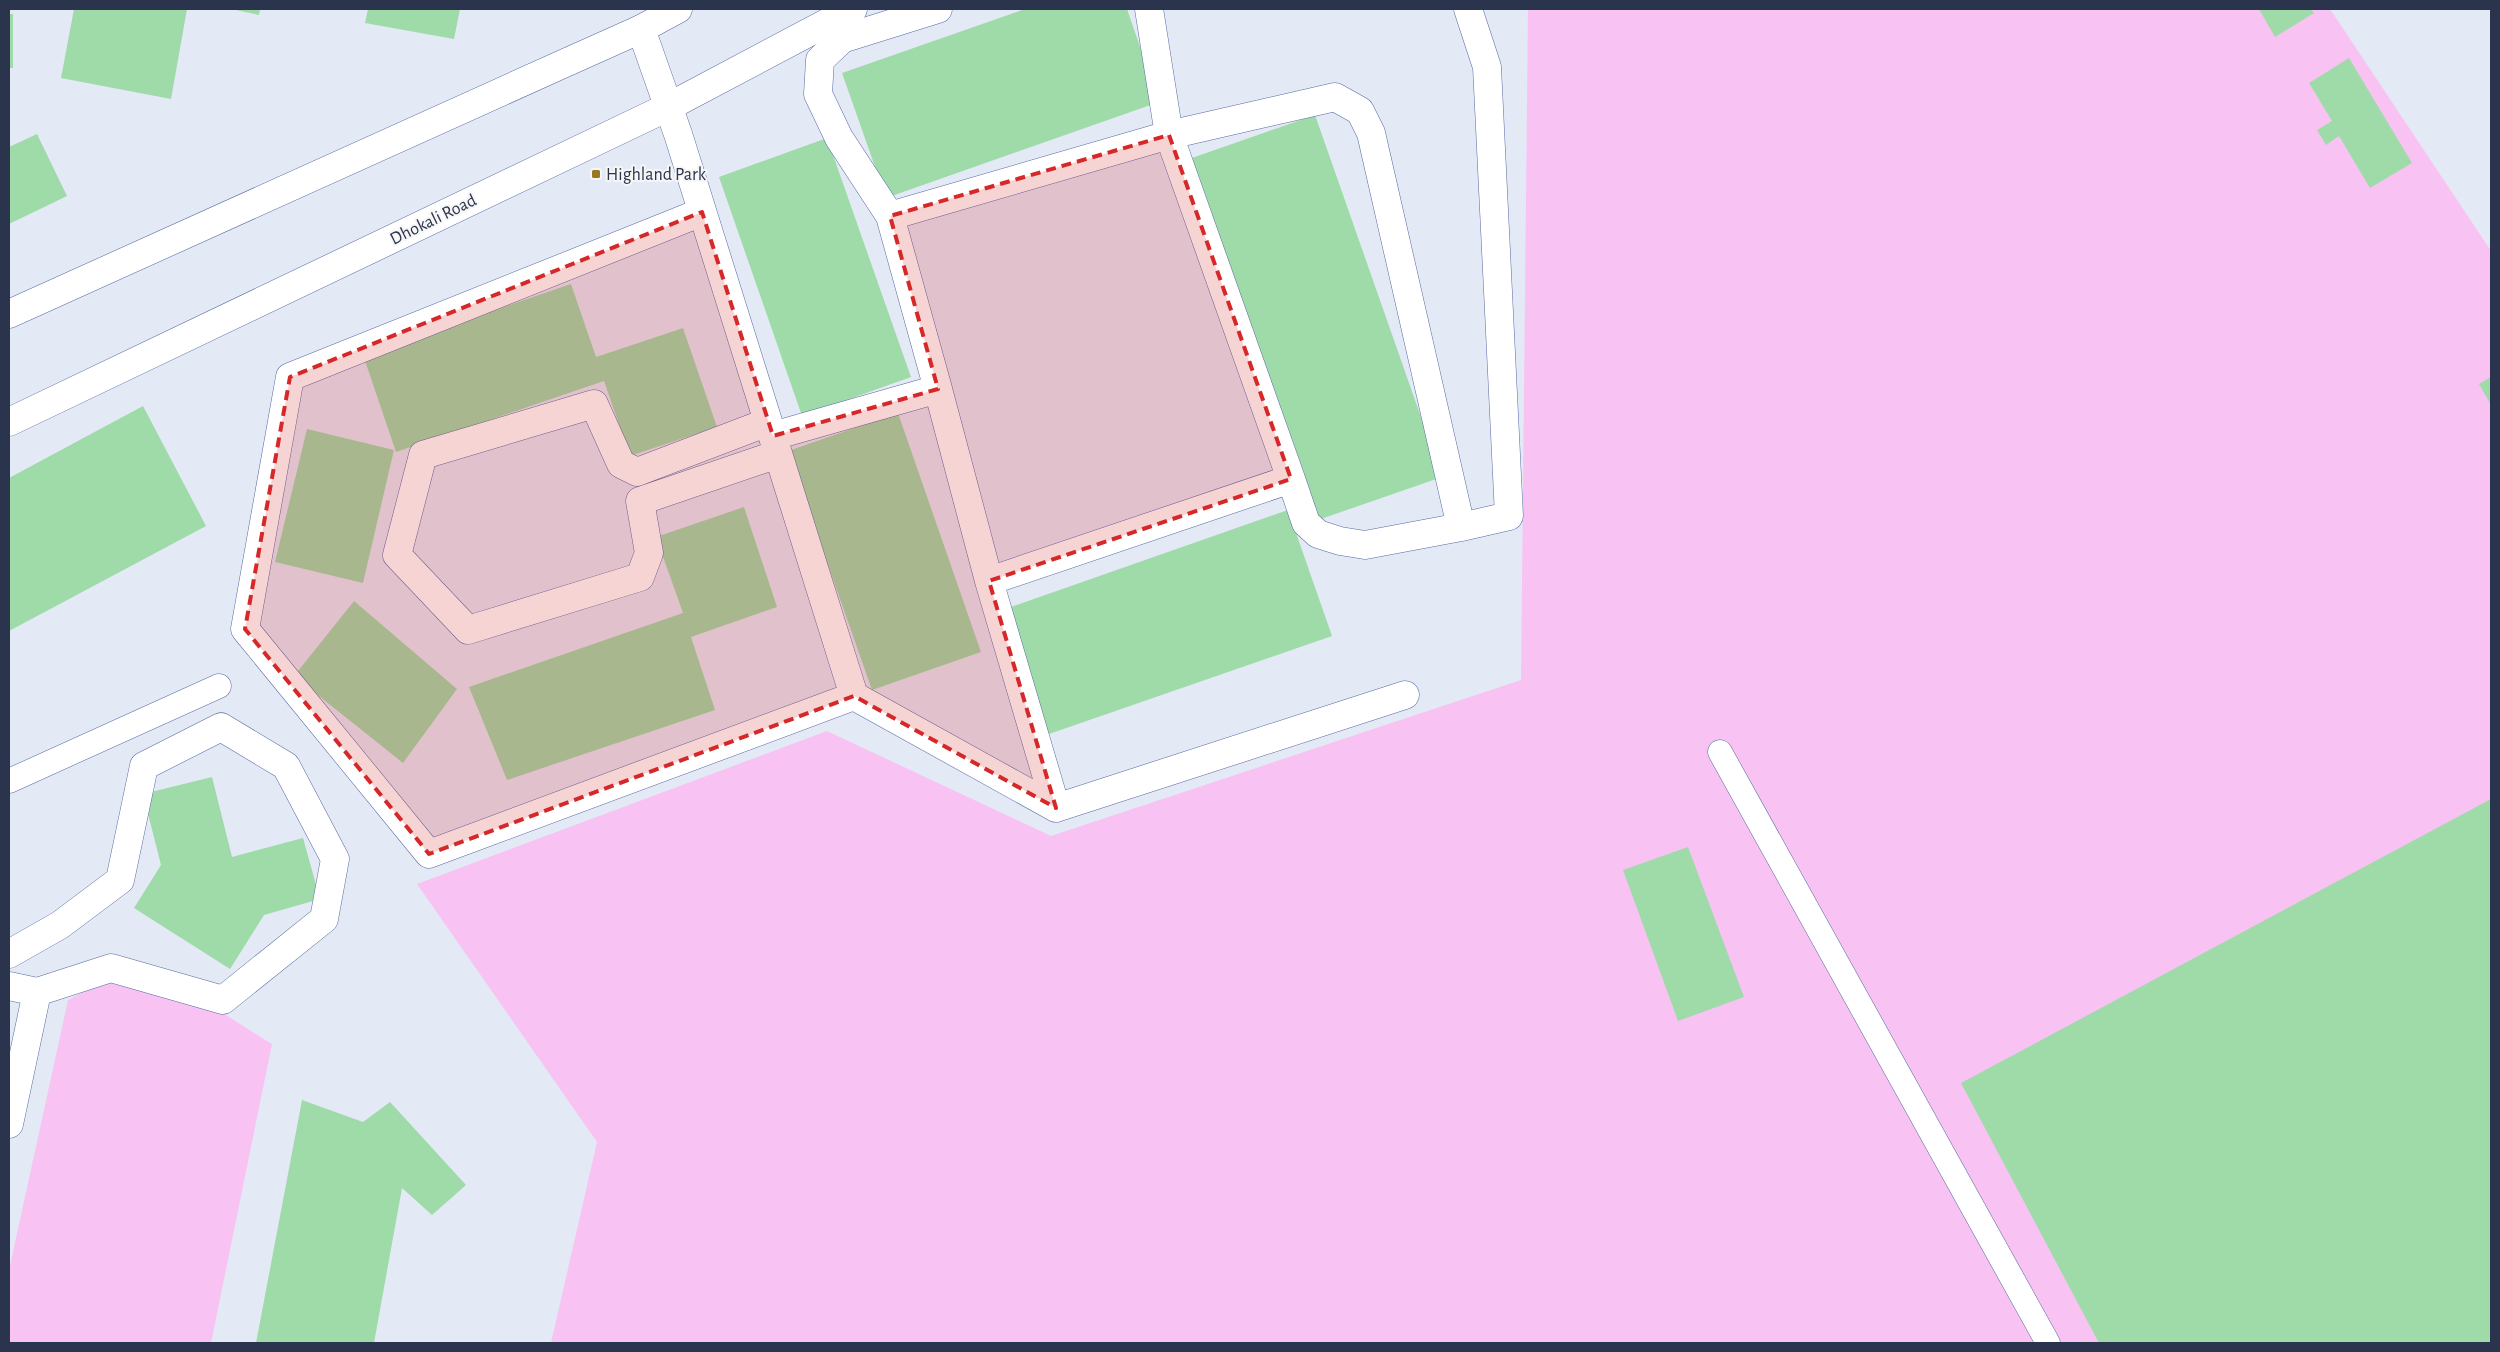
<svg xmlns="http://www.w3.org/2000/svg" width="2500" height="1352" font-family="'Alegreya Sans',sans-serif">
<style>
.green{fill:#f8c3f3}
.building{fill:#9edba9}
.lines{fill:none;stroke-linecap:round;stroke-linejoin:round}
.lane-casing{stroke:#5769a3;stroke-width:25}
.street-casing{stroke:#5769a3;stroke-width:29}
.secondary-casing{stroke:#5769a3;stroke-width:29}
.lane{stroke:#fff;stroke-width:24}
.street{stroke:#fff;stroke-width:28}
.secondary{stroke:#fff;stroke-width:28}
.marked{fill:#d62828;fill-opacity:0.2;stroke:#d62828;stroke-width:4;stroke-dasharray:10 6;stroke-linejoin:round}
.poi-dot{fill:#967921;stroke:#f6f6f6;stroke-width:2}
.labels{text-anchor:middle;stroke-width:4;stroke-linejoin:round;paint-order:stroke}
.poi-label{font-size:18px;fill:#2b344d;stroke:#f6f6f6;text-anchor:start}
.street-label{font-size:18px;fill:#2b344d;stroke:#f6f6f6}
</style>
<rect width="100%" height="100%" fill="#e4e9f6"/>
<path class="green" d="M 1528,9 L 2330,9 L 2491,251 L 2491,1343 L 551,1343 L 597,1142 L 417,884 L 827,731 L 1051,836 L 1521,680 Z
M 141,962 L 272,1044 L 211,1343 L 9,1343 L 9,1270 L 68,1000 Z"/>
<path class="building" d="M 74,9 L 187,9 L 171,99 L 61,78 Z
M 231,9 L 260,9 L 259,15 Z
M 368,9 L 460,9 L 454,39 L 365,23 Z
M 1025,9 L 1127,9 L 1159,102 L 886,198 L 842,73 Z
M 2259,9 L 2311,9 L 2314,13 L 2275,37 Z
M 9,14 L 13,14 L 13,68 L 9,68 Z
M 2349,58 L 2412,163 L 2370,188 L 2339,136 L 2326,145 L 2317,130 L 2332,121 L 2309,83 Z
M 1315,115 L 1442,477 L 1315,521 L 1189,159 Z
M 37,134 L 67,196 L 9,224 L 9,147 Z
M 827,138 L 911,377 L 802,416 L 719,177 Z
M 571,284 L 596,357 L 683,328 L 717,427 L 630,456 L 604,381 L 396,452 L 363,355 Z
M 2491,377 L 2491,405 L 2479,384 Z
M 143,406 L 206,526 L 9,631 L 9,478 Z
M 898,413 L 981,652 L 872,690 L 788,451 Z
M 307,429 L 394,450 L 363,583 L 275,562 Z
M 744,507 L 777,607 L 691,637 L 715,710 L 507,780 L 469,687 L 683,613 L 656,537 Z
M 1288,510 L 1332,636 L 1049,734 L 1005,609 Z
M 354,601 L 457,689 L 403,763 L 294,676 Z
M 212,777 L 232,857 L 303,838 L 320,899 L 264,915 L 230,969 L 134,908 L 161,865 L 143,794 Z
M 2491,799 L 2491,1343 L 2099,1343 L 1961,1083 Z
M 1688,847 L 1744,997 L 1678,1021 L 1623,870 Z
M 302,1100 L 363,1122 L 390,1102 L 466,1185 L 432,1215 L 402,1188 L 374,1343 L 256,1343 Z"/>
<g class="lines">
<g class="lane-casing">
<path id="lane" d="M 1720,752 L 2048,1343
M 9,781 L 219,686"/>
</g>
<g class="street-casing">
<path id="street" d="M 1149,9 L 1169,135 L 1335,97 L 1360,111 L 1371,133 L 1461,527 L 1509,516 L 1487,67 L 1468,9
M 641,29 L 678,134 L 854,696 L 1056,808 L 1405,695
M 702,212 L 290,377 L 245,629 L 429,854 L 854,696
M 890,216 L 839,138 L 818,94 L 820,60 L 842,39 L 938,9
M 768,422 L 637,472 L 621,464 L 594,404 L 423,455 L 397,555 L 468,630 L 640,577 L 649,553 L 640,501 L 778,454
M 773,436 L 938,389 L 890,216 L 1169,135 L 1291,479 L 989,581 L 938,389
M 1291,479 L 1306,523 L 1318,534 L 1340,541 L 1365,545 L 1461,527
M 989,581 L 1056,808
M 9,954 L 60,925 L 120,880 L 144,766 L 221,727 L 286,766 L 335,859 L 324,919 L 223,1000 L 111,968 L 37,992 L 9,986
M 9,1124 L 37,992"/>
</g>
<g class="secondary-casing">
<path id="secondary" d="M 9,314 L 565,63 L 641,29 L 678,9
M 9,422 L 668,107 L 853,9"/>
</g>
<use href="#lane" class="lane"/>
<use href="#street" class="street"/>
<use href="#secondary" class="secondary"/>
</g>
<path class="marked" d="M 1169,135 L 1291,479 L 989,581 L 1056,808 L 854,696 L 429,854 L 245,629 L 290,377 L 702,212 L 773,436 L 938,389 L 890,216 Z"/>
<rect class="poi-dot" x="591" y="169" width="10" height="10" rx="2.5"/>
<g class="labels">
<g class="poi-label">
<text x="606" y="180">Highland Park</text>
</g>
<g class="street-label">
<text transform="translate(433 219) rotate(-26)" y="6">Dhokali Road</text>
</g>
</g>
<rect width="2500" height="1352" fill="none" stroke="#2b344d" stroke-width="20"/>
</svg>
